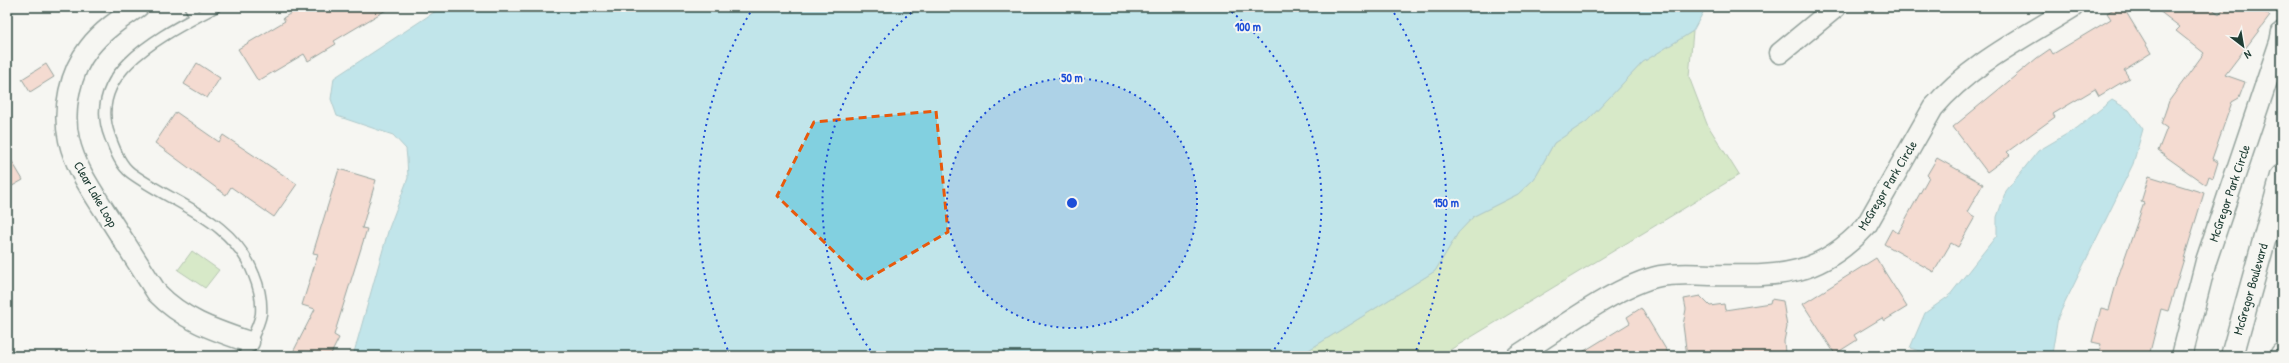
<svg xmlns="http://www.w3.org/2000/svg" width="2289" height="363" font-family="'Patrick Hand',sans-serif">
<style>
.green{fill:#b1d995;stroke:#688b64}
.water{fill:#82d0e0;stroke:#5a959b}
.building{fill:#f2baa9;stroke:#1f3d34}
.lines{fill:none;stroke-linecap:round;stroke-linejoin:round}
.lane-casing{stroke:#1f3d34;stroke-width:13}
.street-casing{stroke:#1f3d34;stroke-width:23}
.secondary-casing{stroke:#1f3d34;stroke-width:25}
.lane{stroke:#f6f6f2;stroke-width:10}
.street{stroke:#f6f6f2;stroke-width:20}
.secondary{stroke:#f6f6f2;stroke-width:22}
.marked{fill:none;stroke:#e8590c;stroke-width:3;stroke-dasharray:8 5;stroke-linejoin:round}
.ring{fill:none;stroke:#1d4ed8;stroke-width:2;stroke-dasharray:2 4}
.labels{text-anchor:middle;stroke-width:4;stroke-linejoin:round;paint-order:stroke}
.street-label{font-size:13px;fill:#1f3d34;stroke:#f6f6f2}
.centre{fill:#1d4ed8;stroke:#f6f6f2;stroke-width:2}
.ring-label{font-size:12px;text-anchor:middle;font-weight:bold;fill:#1d4ed8;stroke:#f6f6f2;stroke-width:4;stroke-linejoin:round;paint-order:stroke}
</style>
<rect width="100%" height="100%" fill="#f6f6f2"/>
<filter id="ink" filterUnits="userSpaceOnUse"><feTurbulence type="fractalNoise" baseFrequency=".025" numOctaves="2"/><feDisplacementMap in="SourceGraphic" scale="8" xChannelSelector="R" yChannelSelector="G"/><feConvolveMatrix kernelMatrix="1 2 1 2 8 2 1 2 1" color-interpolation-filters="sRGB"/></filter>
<g filter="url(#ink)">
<path class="green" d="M 1693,31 L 1689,77 L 1707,124 L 1739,175 L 1440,356 L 1299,356 L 1435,271 L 1458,233 L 1474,216 L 1518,194 L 1534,179 L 1554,143 L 1587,121 L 1643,62 Z
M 192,251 L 219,270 L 205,288 L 178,270 Z"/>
<path class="water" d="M 442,7 L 1706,7 L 1693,31 L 1643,62 L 1587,121 L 1554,143 L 1534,179 L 1518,194 L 1474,216 L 1458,233 L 1435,271 L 1299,356 L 353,356 L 389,228 L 408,178 L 407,159 L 406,149 L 393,135 L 337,116 L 331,99 L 334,78 Z
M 2112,100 L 2129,110 L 2143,129 L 2133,164 L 2058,317 L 2052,354 L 2050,356 L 1937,356 L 1910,348 L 1925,313 L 1949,296 L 1997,235 L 1997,217 L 2006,191 L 2038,151 L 2077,128 Z"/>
<path class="building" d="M 301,7 L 391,7 L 334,41 L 336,44 L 308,61 L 304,54 L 258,81 L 238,49 L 285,21 L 283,18 Z
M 2117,7 L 2123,7 L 2151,53 L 2124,70 L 2129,78 L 2099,96 L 2095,89 L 2053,114 L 2055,117 L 2007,152 L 2010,155 L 1987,172 L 1953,127 L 2037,58 L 2050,49 L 2053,54 L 2111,19 L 2107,13 Z
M 2154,7 L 2210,7 L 2219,14 L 2225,7 L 2258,7 L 2270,16 L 2225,75 L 2245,82 L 2239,98 L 2232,102 L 2212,159 L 2218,162 L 2213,178 L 2209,176 L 2206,185 L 2158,151 L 2167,128 L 2161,124 L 2169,101 L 2204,53 L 2176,31 L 2180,27 Z
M 197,63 L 220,78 L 207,98 L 184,84 Z
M 46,64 L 54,77 L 30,92 L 22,79 Z
M 176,112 L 219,142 L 223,135 L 297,184 L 274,217 L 231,187 L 226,195 L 155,143 Z
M 7,153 L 23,180 L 7,189 Z
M 1937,158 L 1983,184 L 1967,212 L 1975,217 L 1958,247 L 1951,243 L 1934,272 L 1884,244 L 1892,229 L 1898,233 L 1929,177 L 1927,175 Z
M 339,169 L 376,180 L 362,228 L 367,229 L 334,335 L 339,338 L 330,356 L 291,356 L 315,309 L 302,305 L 318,254 L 313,253 Z
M 2149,176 L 2204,193 L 2168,311 L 2161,309 L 2149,356 L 2098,356 L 2101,344 L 2092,342 L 2101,308 L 2109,310 L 2118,277 L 2144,203 L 2141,202 Z
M 1876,258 L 1907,307 L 1884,321 L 1882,318 L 1854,335 L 1857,340 L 1835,354 L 1803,304 Z
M 1700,296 L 1710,306 L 1724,304 L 1725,310 L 1770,303 L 1771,299 L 1783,301 L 1787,327 L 1784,341 L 1785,353 L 1767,356 L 1687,356 L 1683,325 L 1686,309 L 1684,299 Z
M 1641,308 L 1670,356 L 1576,356 L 1630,323 L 1627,317 Z"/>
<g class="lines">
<g class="lane-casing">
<path id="lane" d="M 190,7 L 196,17
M 215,7 C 168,33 84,70 110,137 C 115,150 120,165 131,173 C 175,205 233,219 254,275 C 259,287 262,301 261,314 C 259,327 249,343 244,356"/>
</g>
<g class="street-casing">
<path id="street" d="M 138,7 C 120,19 102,31 89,48 C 70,72 62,110 69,140 C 75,167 92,191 106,213 C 123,240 140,266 157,293 C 183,320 214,330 249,342
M 1780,53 L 1836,7
M 1517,356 C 1555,332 1617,285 1660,276 C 1676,273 1694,274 1711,275 C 1778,276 1817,279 1866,226 L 1933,108 C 1970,64 2025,37 2073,7
M 2182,356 L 2206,261 L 2280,42 L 2282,32"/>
</g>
<g class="secondary-casing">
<path id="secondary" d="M 2232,356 L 2282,176
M 2281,356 L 2282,354"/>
</g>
<use href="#lane" class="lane"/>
<use href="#street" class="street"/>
<use href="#secondary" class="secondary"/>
</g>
</g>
<path d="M0 0H2289V363H0ZM 936,111 L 948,232 L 864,281 L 777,196 L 814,122 Z" fill="#f6f6f2" fill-opacity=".55" fill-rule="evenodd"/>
<path class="marked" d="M 936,111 L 948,232 L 864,281 L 777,196 L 814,122 Z"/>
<circle cx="1072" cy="203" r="125" fill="#1d4ed8" fill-opacity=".12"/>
<g class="ring">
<circle cx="1072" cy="203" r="125"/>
<path d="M874 355A249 249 0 0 1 917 8M1227 8A249 249 0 0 1 1270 355"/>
<path d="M730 355A374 374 0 0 1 753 8M1391 8A374 374 0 0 1 1414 355"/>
</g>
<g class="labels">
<g class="street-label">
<text transform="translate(1887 185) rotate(-59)" y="5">McGregor Park Circle</text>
<text transform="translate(2229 193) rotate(-71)" y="5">McGregor Park Circle</text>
<text transform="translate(96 194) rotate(60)" y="5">Clear Lake Loop</text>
<text transform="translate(2250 289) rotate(-74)" y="5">McGregor Boulevard</text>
</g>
</g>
<circle cx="1072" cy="203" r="6" class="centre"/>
<g class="ring-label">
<text x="1248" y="31">100 m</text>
<text x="1072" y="82">50 m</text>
<text x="1446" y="207">150 m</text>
</g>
<rect width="2289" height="363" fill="none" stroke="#f6f6f2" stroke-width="24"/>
<rect x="12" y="12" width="2265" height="339" fill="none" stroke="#1f3d34" stroke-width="1.5" filter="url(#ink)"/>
<g transform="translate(2243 46) rotate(149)" stroke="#f6f6f2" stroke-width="3" paint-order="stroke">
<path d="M0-3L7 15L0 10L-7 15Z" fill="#1f3d34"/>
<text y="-6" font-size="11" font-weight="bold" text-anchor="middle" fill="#1f3d34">N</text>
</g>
</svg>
